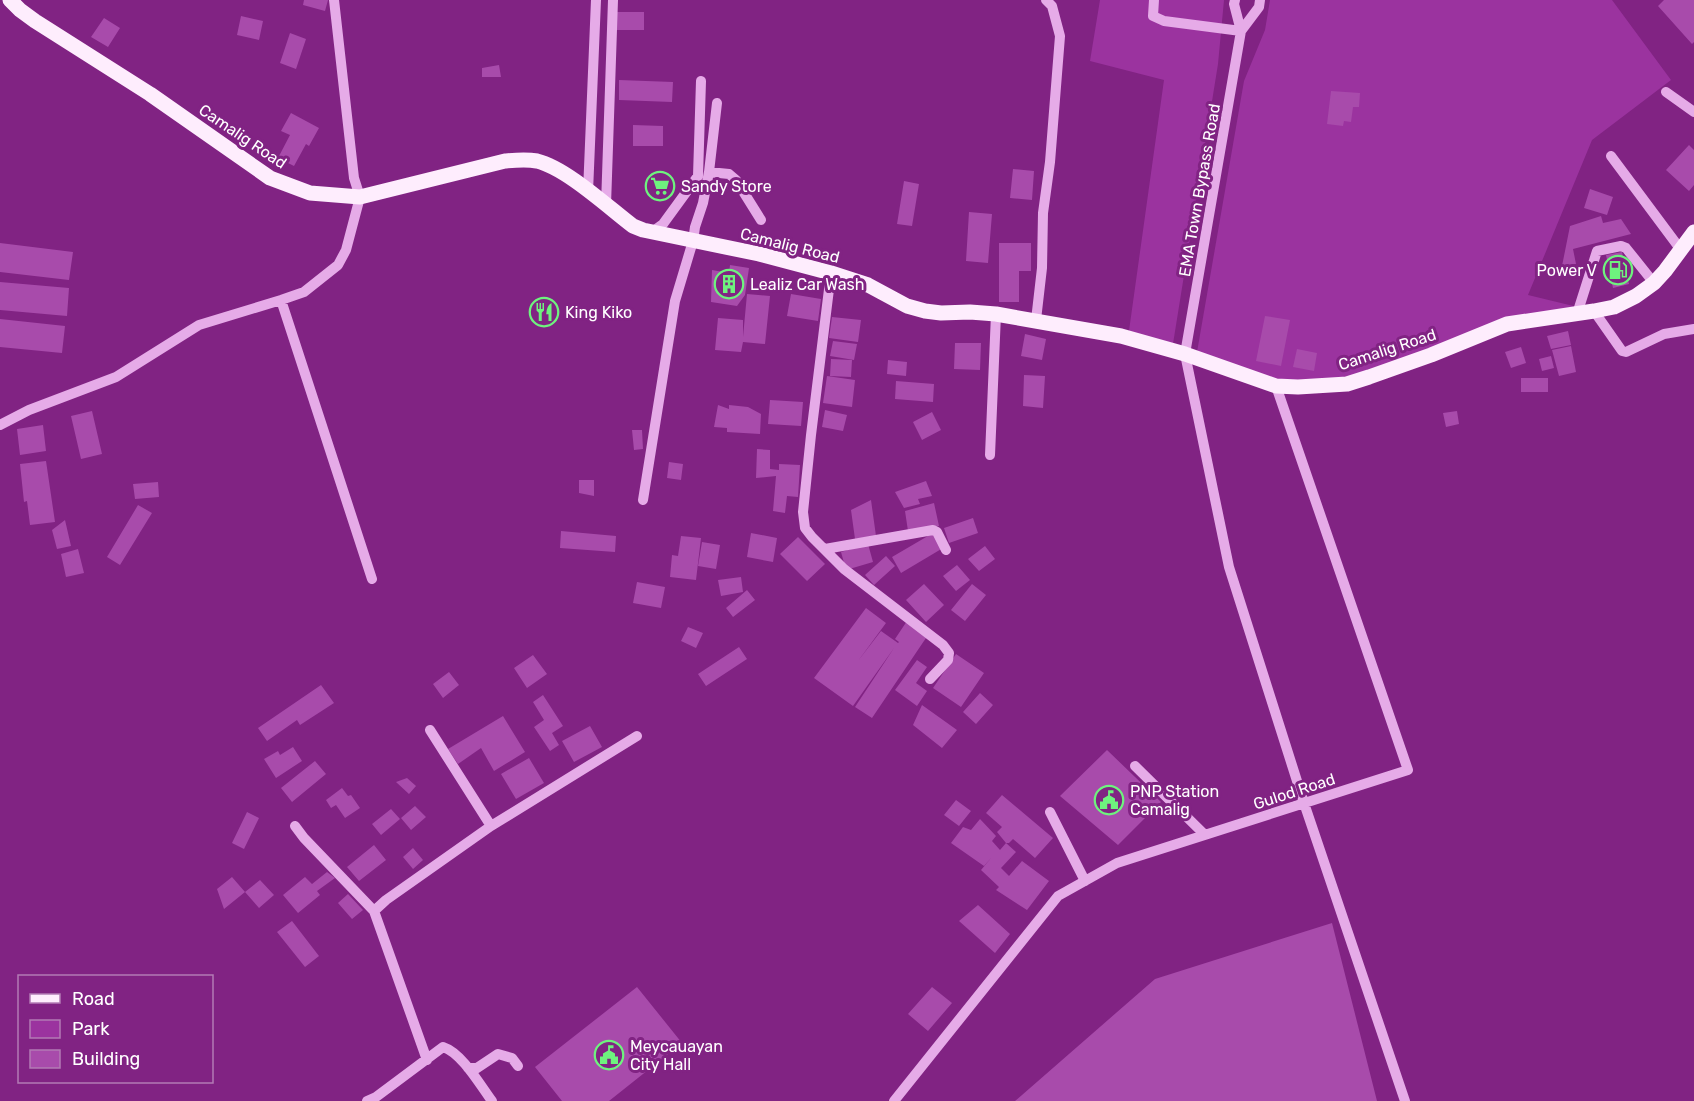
<svg xmlns="http://www.w3.org/2000/svg" width="1694" height="1101" font-family="Rubik,sans-serif">
<style>
.green{fill:#9b339f}
.building{fill:#a84bab}
.lines{fill:none;stroke-linecap:round;stroke-linejoin:round}
.minor{stroke:#e6abe8;stroke-width:10}
.major{stroke:#feedfd;stroke-width:15}
.labels{text-anchor:middle;stroke-width:6;stroke-linejoin:round;paint-order:stroke}
.street-label{font-size:16px;fill:#fff;stroke:#812383}
.poi-label{font-size:16px;fill:#fff;stroke:#812383;text-anchor:start}
</style>
<rect width="100%" height="100%" fill="#812383"/>
<path class="green" d="M 1100,0 L 1224,0 L 1218,64 L 1172,350 L 1128,338 L 1164,80 L 1090,61 Z
M 1270,0 L 1612,0 L 1671,80 L 1592,140 L 1528,295 L 1594,311 L 1507,324 L 1369,377 L 1298,387 L 1196,358 L 1244,81 L 1265,30 Z"/>
<path class="building" d="M 304,0 L 328,0 L 325,11 L 303,5 Z
M 1664,0 L 1694,0 L 1694,42 L 1692,44 L 1658,6 Z
M 617,12 L 644,12 L 644,30 L 617,30 Z
M 241,16 L 263,21 L 259,40 L 237,35 Z
M 104,18 L 120,28 L 108,47 L 91,37 Z
M 290,33 L 306,39 L 296,69 L 280,63 Z
M 499,65 L 501,77 L 482,77 L 482,68 Z
M 619,80 L 673,82 L 672,102 L 619,100 Z
M 1331,91 L 1360,93 L 1359,107 L 1353,107 L 1351,122 L 1344,121 L 1343,126 L 1327,124 Z
M 291,113 L 319,128 L 309,146 L 306,144 L 294,166 L 278,158 L 290,135 L 281,131 Z
M 633,125 L 663,126 L 663,146 L 633,146 Z
M 1689,145 L 1694,150 L 1694,185 L 1689,191 L 1666,170 Z
M 1013,169 L 1034,171 L 1032,200 L 1010,198 Z
M 904,181 L 919,184 L 912,226 L 897,224 Z
M 1590,189 L 1613,197 L 1607,215 L 1584,208 Z
M 969,212 L 992,214 L 988,263 L 966,261 Z
M 1601,216 L 1603,223 L 1621,219 L 1631,234 L 1573,249 L 1576,264 L 1562,266 L 1570,226 Z
M 0,243 L 73,252 L 69,280 L 0,272 Z
M 999,243 L 1031,243 L 1031,271 L 1019,271 L 1019,302 L 999,302 Z
M 1622,252 L 1629,284 L 1613,288 L 1606,255 Z
M 730,265 L 749,268 L 745,295 L 737,306 L 711,302 L 712,270 L 729,273 Z
M 0,282 L 69,288 L 67,316 L 0,310 Z
M 747,294 L 770,296 L 765,344 L 743,342 L 741,352 L 715,350 L 718,318 L 743,320 L 743,337 Z
M 791,294 L 821,299 L 818,321 L 787,316 Z
M 1265,316 L 1290,320 L 1281,366 L 1256,361 Z
M 832,317 L 861,320 L 858,342 L 829,338 Z
M 0,319 L 65,326 L 62,353 L 0,347 Z
M 1568,331 L 1571,345 L 1551,349 L 1547,336 Z
M 1025,334 L 1046,339 L 1042,360 L 1021,356 Z
M 833,341 L 857,344 L 854,360 L 830,356 Z
M 955,343 L 981,343 L 980,370 L 954,369 Z
M 1571,346 L 1576,372 L 1559,376 L 1552,350 Z
M 1521,347 L 1526,363 L 1511,368 L 1505,352 Z
M 1297,349 L 1317,353 L 1314,371 L 1293,367 Z
M 1551,356 L 1554,368 L 1542,371 L 1539,359 Z
M 831,359 L 852,360 L 851,377 L 830,376 Z
M 888,360 L 907,362 L 906,376 L 887,374 Z
M 1024,375 L 1045,376 L 1043,408 L 1023,406 Z
M 827,376 L 855,380 L 852,407 L 823,403 Z
M 1521,378 L 1548,378 L 1548,392 L 1521,392 Z
M 896,381 L 934,384 L 933,402 L 895,399 Z
M 770,400 L 803,402 L 801,426 L 768,424 Z
M 718,405 L 729,409 L 729,405 L 748,407 L 761,414 L 760,434 L 727,432 L 727,428 L 714,427 Z
M 825,410 L 847,415 L 843,431 L 822,427 Z
M 92,411 L 102,454 L 81,459 L 71,416 Z
M 1457,411 L 1459,424 L 1446,427 L 1443,413 Z
M 932,412 L 941,430 L 922,440 L 913,422 Z
M 43,425 L 46,451 L 20,455 L 17,429 Z
M 632,430 L 642,430 L 643,449 L 634,450 Z
M 757,449 L 770,450 L 770,469 L 779,470 L 779,464 L 800,465 L 798,497 L 787,496 L 785,513 L 773,511 L 776,476 L 756,478 Z
M 46,461 L 55,522 L 30,525 L 27,501 L 24,502 L 20,464 Z
M 669,462 L 683,464 L 681,480 L 667,478 Z
M 579,480 L 594,480 L 594,496 L 579,493 Z
M 926,481 L 932,496 L 918,499 L 920,504 L 904,508 L 895,492 Z
M 158,482 L 159,497 L 135,499 L 133,484 Z
M 871,500 L 876,536 L 855,539 L 851,510 Z
M 934,503 L 939,526 L 908,531 L 905,511 Z
M 138,505 L 152,513 L 120,565 L 107,557 Z
M 973,518 L 978,533 L 949,543 L 944,528 Z
M 65,520 L 71,546 L 57,549 L 52,530 Z
M 561,531 L 616,536 L 615,552 L 560,548 Z
M 751,533 L 777,538 L 773,562 L 747,557 Z
M 933,533 L 943,548 L 901,573 L 892,557 Z
M 681,536 L 701,538 L 696,580 L 670,577 L 672,555 L 678,556 Z
M 798,537 L 825,564 L 807,581 L 780,554 Z
M 702,542 L 720,545 L 716,569 L 698,566 Z
M 868,544 L 873,562 L 846,570 L 841,552 Z
M 985,546 L 995,559 L 979,571 L 968,559 Z
M 78,549 L 84,573 L 66,577 L 61,554 Z
M 886,556 L 895,566 L 874,585 L 865,575 Z
M 957,565 L 970,580 L 956,591 L 943,576 Z
M 741,577 L 743,592 L 721,596 L 718,580 Z
M 637,582 L 665,587 L 661,608 L 633,603 Z
M 924,584 L 944,605 L 926,622 L 906,600 Z
M 972,584 L 986,595 L 965,621 L 951,610 Z
M 747,590 L 755,600 L 733,617 L 726,608 Z
M 866,608 L 886,623 L 858,661 L 881,631 L 898,643 L 899,642 L 895,639 L 907,621 L 928,635 L 872,718 L 855,707 L 894,648 L 853,706 L 814,678 Z
M 688,627 L 703,633 L 696,648 L 681,641 Z
M 739,647 L 747,659 L 706,686 L 698,674 Z
M 956,654 L 984,673 L 961,707 L 933,688 Z
M 533,655 L 547,674 L 527,688 L 514,668 Z
M 917,660 L 927,667 L 916,683 L 927,691 L 917,706 L 895,690 Z
M 449,672 L 459,685 L 443,698 L 433,684 Z
M 321,685 L 334,703 L 300,725 L 297,720 L 267,741 L 258,728 Z
M 980,693 L 993,705 L 976,724 L 963,712 Z
M 543,695 L 563,726 L 552,733 L 559,745 L 550,751 L 534,727 L 544,720 L 533,702 Z
M 922,705 L 957,730 L 942,748 L 913,725 Z
M 503,716 L 525,752 L 494,771 L 481,748 L 458,764 L 448,749 Z
M 590,726 L 602,747 L 574,762 L 562,741 Z
M 293,747 L 302,761 L 276,778 L 264,759 L 278,751 L 280,755 Z
M 1107,750 L 1161,802 L 1118,845 L 1060,796 Z
M 529,758 L 544,783 L 516,799 L 501,774 Z
M 315,761 L 326,774 L 292,802 L 281,788 Z
M 407,778 L 416,786 L 409,794 L 396,782 Z
M 342,788 L 348,796 L 351,795 L 360,808 L 345,818 L 336,805 L 331,808 L 326,800 Z
M 1002,795 L 1053,838 L 1035,858 L 1013,839 L 1009,843 L 1006,843 L 1016,852 L 1001,868 L 1009,876 L 1022,861 L 1049,881 L 1027,910 L 996,890 L 999,887 L 981,870 L 992,857 L 984,866 L 951,843 L 963,827 L 971,830 L 980,819 L 996,836 L 992,841 L 1000,850 L 1006,843 L 997,832 L 1002,827 L 986,813 Z
M 956,800 L 971,811 L 959,826 L 944,815 Z
M 415,806 L 426,817 L 411,830 L 401,818 Z
M 391,809 L 400,819 L 381,835 L 372,824 Z
M 247,812 L 259,818 L 244,849 L 232,843 Z
M 374,845 L 386,860 L 359,881 L 347,867 Z
M 413,848 L 423,860 L 413,869 L 403,857 Z
M 327,872 L 335,878 L 317,891 L 320,895 L 298,913 L 283,895 L 305,877 L 312,884 Z
M 232,877 L 245,892 L 224,909 L 217,889 Z
M 260,880 L 274,895 L 259,908 L 245,892 Z
M 348,894 L 363,910 L 352,919 L 338,903 Z
M 978,905 L 1010,934 L 995,953 L 959,921 Z
M 292,921 L 319,956 L 305,967 L 277,932 Z
M 1332,923 L 1377,1101 L 1015,1101 L 1155,979 Z
M 637,987 L 682,1043 L 609,1101 L 562,1101 L 535,1067 Z
M 932,987 L 952,1003 L 928,1031 L 908,1014 Z"/>
<g class="lines">
<path class="minor" d="M 1154,0 L 1153,16 L 1164,21 L 1241,31
M 1235,0 L 1234,4 L 1241,31 L 1185,354 L 1229,567 L 1304,803 L 1405,1101
M 1241,31 L 1259,7 L 1260,0
M 1666,92 L 1694,112
M 1611,156 L 1681,250
M 709,172 L 729,174 L 736,180 L 761,220
M 588,192 L 596,0
M 606,205 L 613,0
M 652,232 L 663,224 L 698,176 L 701,81
M 831,273 L 811,435 L 803,512 L 805,528 L 812,537 L 844,569 L 943,645 L 949,653 L 948,660 L 930,679
M 281,300 L 372,579
M 1594,311 L 1622,351 L 1626,352 L 1664,334 L 1694,329
M 1577,314 L 1597,251 L 1621,246 L 1626,248 L 1654,283
M 1036,320 L 1042,268 L 1043,213 L 1050,162 L 1060,36 L 1052,6 L 1046,0
M 0,425 L 29,410 L 116,377 L 199,325 L 281,300 L 304,292 L 338,265 L 346,250 L 360,197 L 354,178 L 334,0
M 990,455 L 996,314
M 643,500 L 675,301 L 693,241 L 695,227 L 703,203 L 709,172 L 717,103
M 825,549 L 933,530 L 937,532 L 946,550
M 430,730 L 491,826
M 1135,766 L 1205,835
M 1050,812 L 1085,881
M 295,826 L 304,838 L 374,911
M 427,1060 L 374,911 L 386,900 L 491,826 L 637,736
M 468,1068 L 477,1068 L 498,1054 L 512,1058 L 518,1066
M 367,1101 L 376,1097 L 443,1047 C 462,1053 480,1085 492,1101
M 894,1101 L 1058,896 L 1117,863 L 1408,770 L 1276,386"/>
<path class="major" d="M 10,0 L 20,10 L 35,21 L 150,94 L 270,178 L 310,193 L 360,197 L 505,161 C 516,160 526,159 537,161 C 566,168 608,207 633,226 L 643,230 L 759,254 L 831,273 L 868,285 L 907,306 L 925,311 L 941,313 L 970,312 L 996,314 L 1121,336 L 1185,354 L 1276,386 L 1298,387 L 1347,384 L 1369,377 L 1431,355 L 1507,324 L 1594,311 L 1614,307 L 1636,296 L 1654,283 L 1665,271 L 1694,232"/>
</g>
<defs>
<g id="supermarket-ring" transform="scale(1.5)"><circle r="9.5" fill="#812383" stroke="#6ef37e" stroke-width="1.5"/><path d="M-6-5.5h2.5l.6 2H6L4.5 2H-2.5L-4.4-4H-6ZM-1.5 3.2a1.3 1.3 0 1 0 .1 0ZM3 3.2a1.3 1.3 0 1 0 .1 0Z" fill="#6ef37e"/></g>
<g id="fuel-ring" transform="scale(1.5)"><circle r="9.5" fill="#812383" stroke="#6ef37e" stroke-width="1.5"/><path d="M-5.5-6h7V0h2V4h1.3V-2.5L3-4.5l.8-.8L6-3V5H2.5V1h-1V6h-7ZM-4.2-4.7v3.2H.2V-4.7Z" fill="#6ef37e"/></g>
<g id="building-ring" transform="scale(1.5)"><circle r="9.5" fill="#812383" stroke="#6ef37e" stroke-width="1.5"/><path d="M-4-6H4V6H1V3H-1V6H-4ZM-2.5-4.3h1.7v1.8h-1.7ZM.8-4.3h1.7v1.8H.8ZM-2.5-1h1.7V.8h-1.7ZM.8-1h1.7V.8H.8Z" fill="#6ef37e"/></g>
<g id="restaurant-ring" transform="scale(1.5)"><circle r="9.5" fill="#812383" stroke="#6ef37e" stroke-width="1.5"/><path d="M-5-6h1v4h1v-4h1v4h1v-4h1v5L-1.5 .5V6h-2V.5L-5-1ZM5-6V6H3V1.5H1.5Q1.5-4 5-6Z" fill="#6ef37e"/></g>
<g id="civic-ring" transform="scale(1.5)"><circle r="9.5" fill="#812383" stroke="#6ef37e" stroke-width="1.5"/><path d="M-.6-6.5H3V-4.5H.6V-3L4-1V1h2V6H-6V1h2V-1L-.6-3ZM-1.2 2.5V6h2.4V2.5Z" fill="#6ef37e"/></g>
</defs>
<g fill-rule="evenodd">
<use href="#supermarket-ring" x="660" y="186"/>
<use href="#fuel-ring" x="1618" y="270"/>
<use href="#building-ring" x="729" y="284"/>
<use href="#restaurant-ring" x="544" y="312"/>
<use href="#civic-ring" x="1109" y="800"/>
<use href="#civic-ring" x="609" y="1055"/>
</g>
<g class="labels">
<g class="street-label">
<text transform="translate(243 136) rotate(34)" y="6">Camalig Road</text>
<text transform="translate(1199 190) rotate(-80)" y="6">EMA Town Bypass Road</text>
<text transform="translate(790 245) rotate(14)" y="6">Camalig Road</text>
<text transform="translate(1387 349) rotate(-18)" y="6">Camalig Road</text>
<text transform="translate(1294 791) rotate(-18)" y="6">Gulod Road</text>
</g>
<g class="poi-label">
<text x="681" y="192">Sandy Store</text>
<text x="1597" y="276" text-anchor="end">Power V</text>
<text x="750" y="290">Lealiz Car Wash</text>
<text x="565" y="318">King Kiko</text>
<text x="1130" y="797">PNP Station<tspan x="1130" dy="18">Camalig</tspan></text>
<text x="630" y="1052">Meycauayan<tspan x="630" dy="18">City Hall</tspan></text>
</g>
</g>
<rect x="18" y="975" width="195" height="108" fill="#812383" stroke="#b37bb5" stroke-width="1.5"/>
<rect x="30" y="994" width="30" height="9" fill="#feedfd" stroke="#b37bb5" stroke-width="1.5"/>
<text x="72" y="1005" font-size="18" fill="#ffffff">Road</text>
<rect x="30" y="1020" width="30" height="18" fill="#9b339f" stroke="#b37bb5" stroke-width="1.5"/>
<text x="72" y="1035" font-size="18" fill="#ffffff">Park</text>
<rect x="30" y="1050" width="30" height="18" fill="#a84bab" stroke="#b37bb5" stroke-width="1.5"/>
<text x="72" y="1065" font-size="18" fill="#ffffff">Building</text>
</svg>
